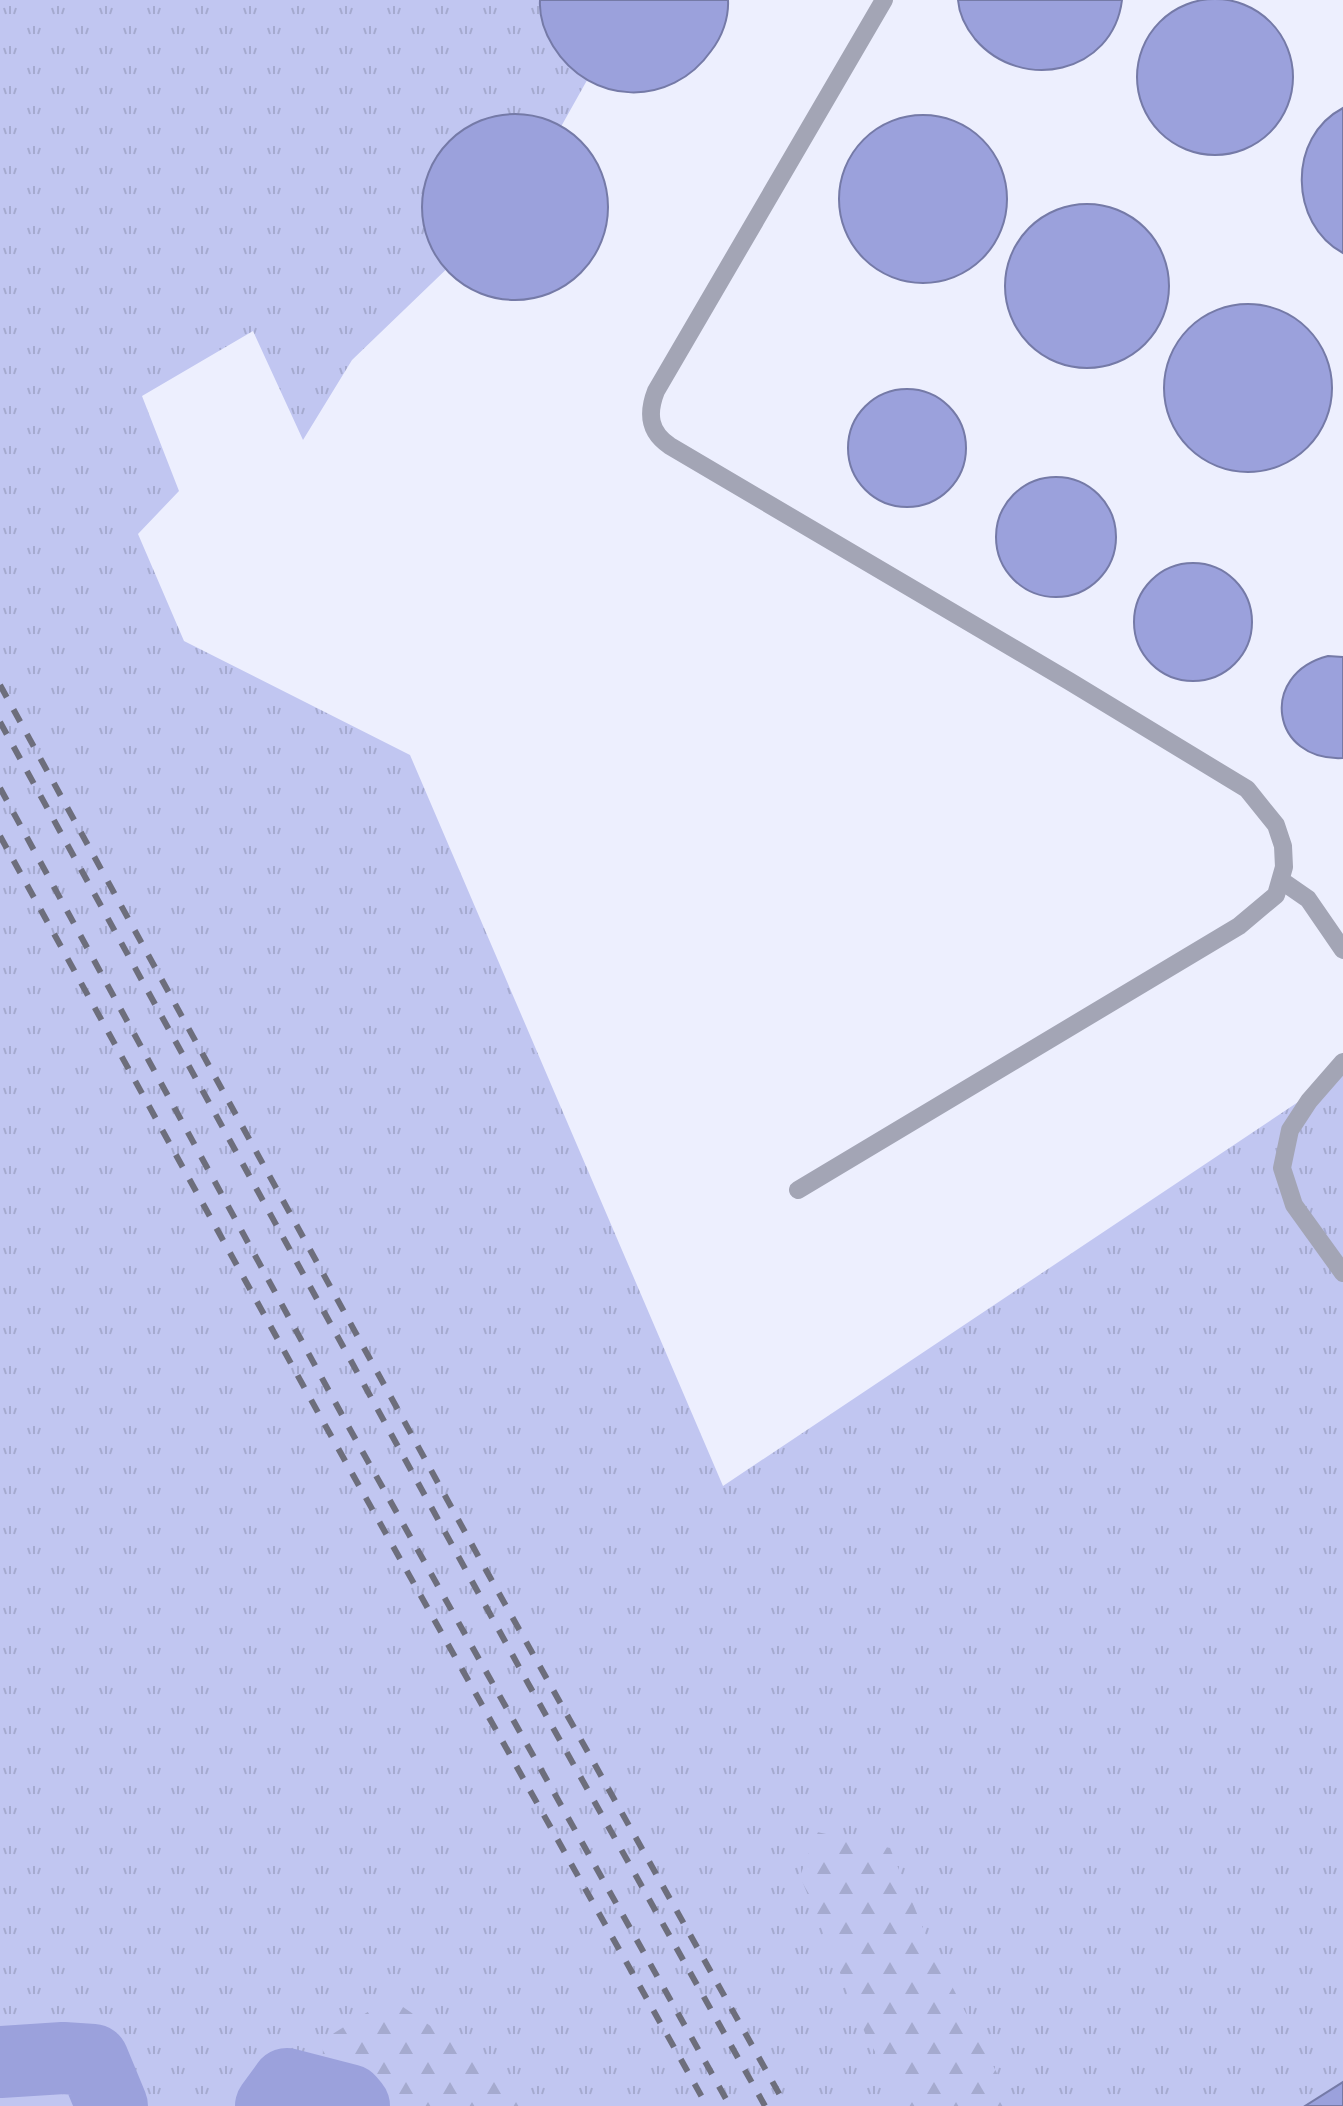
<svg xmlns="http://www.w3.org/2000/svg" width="1343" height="2106" font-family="Figtree,sans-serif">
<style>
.grass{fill:url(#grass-tufts)}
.forest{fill:url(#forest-firs)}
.water{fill:#9ba1dc;stroke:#757aa7;stroke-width:2}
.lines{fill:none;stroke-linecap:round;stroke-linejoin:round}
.river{stroke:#9ba1dc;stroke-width:72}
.service{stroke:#a3a5b5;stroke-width:18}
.rail{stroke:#6d6e7c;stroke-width:6;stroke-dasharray:14 14;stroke-linecap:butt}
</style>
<defs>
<pattern id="grass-tufts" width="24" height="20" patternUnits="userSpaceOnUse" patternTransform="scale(2)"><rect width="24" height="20" fill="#c1c6f1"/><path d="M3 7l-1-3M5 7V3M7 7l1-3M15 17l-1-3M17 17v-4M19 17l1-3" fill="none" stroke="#a5aacf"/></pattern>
<pattern id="forest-firs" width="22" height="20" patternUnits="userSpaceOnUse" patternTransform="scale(2)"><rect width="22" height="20" fill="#c1c6f1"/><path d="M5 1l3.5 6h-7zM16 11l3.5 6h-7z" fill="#a5aacf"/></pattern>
</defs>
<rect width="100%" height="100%" fill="#edeffe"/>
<path class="grass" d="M 0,0 L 632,0 L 558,132 L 458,258 L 352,360 L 303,440 L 253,331 L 142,396 L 179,491 L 138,534 L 184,641 L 410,755 L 723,1486 L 1343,1072 L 1343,2106 L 0,2106 Z"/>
<path class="forest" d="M 817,1832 L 890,1848 L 927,1938 L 1014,2106 L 907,2106 L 867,2038 L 800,1876 Z
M 390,1998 L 503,2076 L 533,2106 L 322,2106 L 323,2040 Z"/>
<path class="water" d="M1137 77a78 78 0 1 1 156 0a78 78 0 1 1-156 0Z
M 540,0 L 728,0 C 729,18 722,37 711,51 C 671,108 590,106 553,46 C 545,33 539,16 540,0 Z
M 958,0 L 1122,0 C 1113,74 1021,93 975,39 C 967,29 959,14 958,0 Z
M 1343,108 L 1343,253 C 1289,224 1287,137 1343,108 Z
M422 207a93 93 0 1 1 186 0a93 93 0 1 1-186 0Z
M839 199a84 84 0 1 1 168 0a84 84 0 1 1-168 0Z
M1005 286a82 82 0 1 1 164 0a82 82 0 1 1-164 0Z
M1164 388a84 84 0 1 1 168 0a84 84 0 1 1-168 0Z
M848 448a59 59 0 1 1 118 0a59 59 0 1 1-118 0Z
M996 537a60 60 0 1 1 120 0a60 60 0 1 1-120 0Z
M1134 622a59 59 0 1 1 118 0a59 59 0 1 1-118 0Z
M 1328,656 L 1343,657 L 1343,758 C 1271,762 1258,674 1328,656 Z
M 1343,2082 L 1343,2106 L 1305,2106 Z"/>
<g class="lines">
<path class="river" d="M 0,2062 L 63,2058 L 93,2060 L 112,2106
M 271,2106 L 287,2084 L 349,2100 L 354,2106"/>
<path class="service" d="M 1282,881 L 1308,899 L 1343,950
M 1343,1062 L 1309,1101 L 1290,1130 L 1282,1168 L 1294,1205 L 1343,1273
M 798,1190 L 1239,926 L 1276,895 L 1284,867 L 1283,846 L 1276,825 L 1247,789 L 1069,681 L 670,446 C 649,432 647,414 656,391 L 884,0"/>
<path class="rail" d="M 0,685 L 482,1563 L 786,2106
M 0,722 L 529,1685 L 765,2106
M 0,788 L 347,1424 L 730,2106
M 0,836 L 325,1425 L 707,2106"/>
</g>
</svg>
